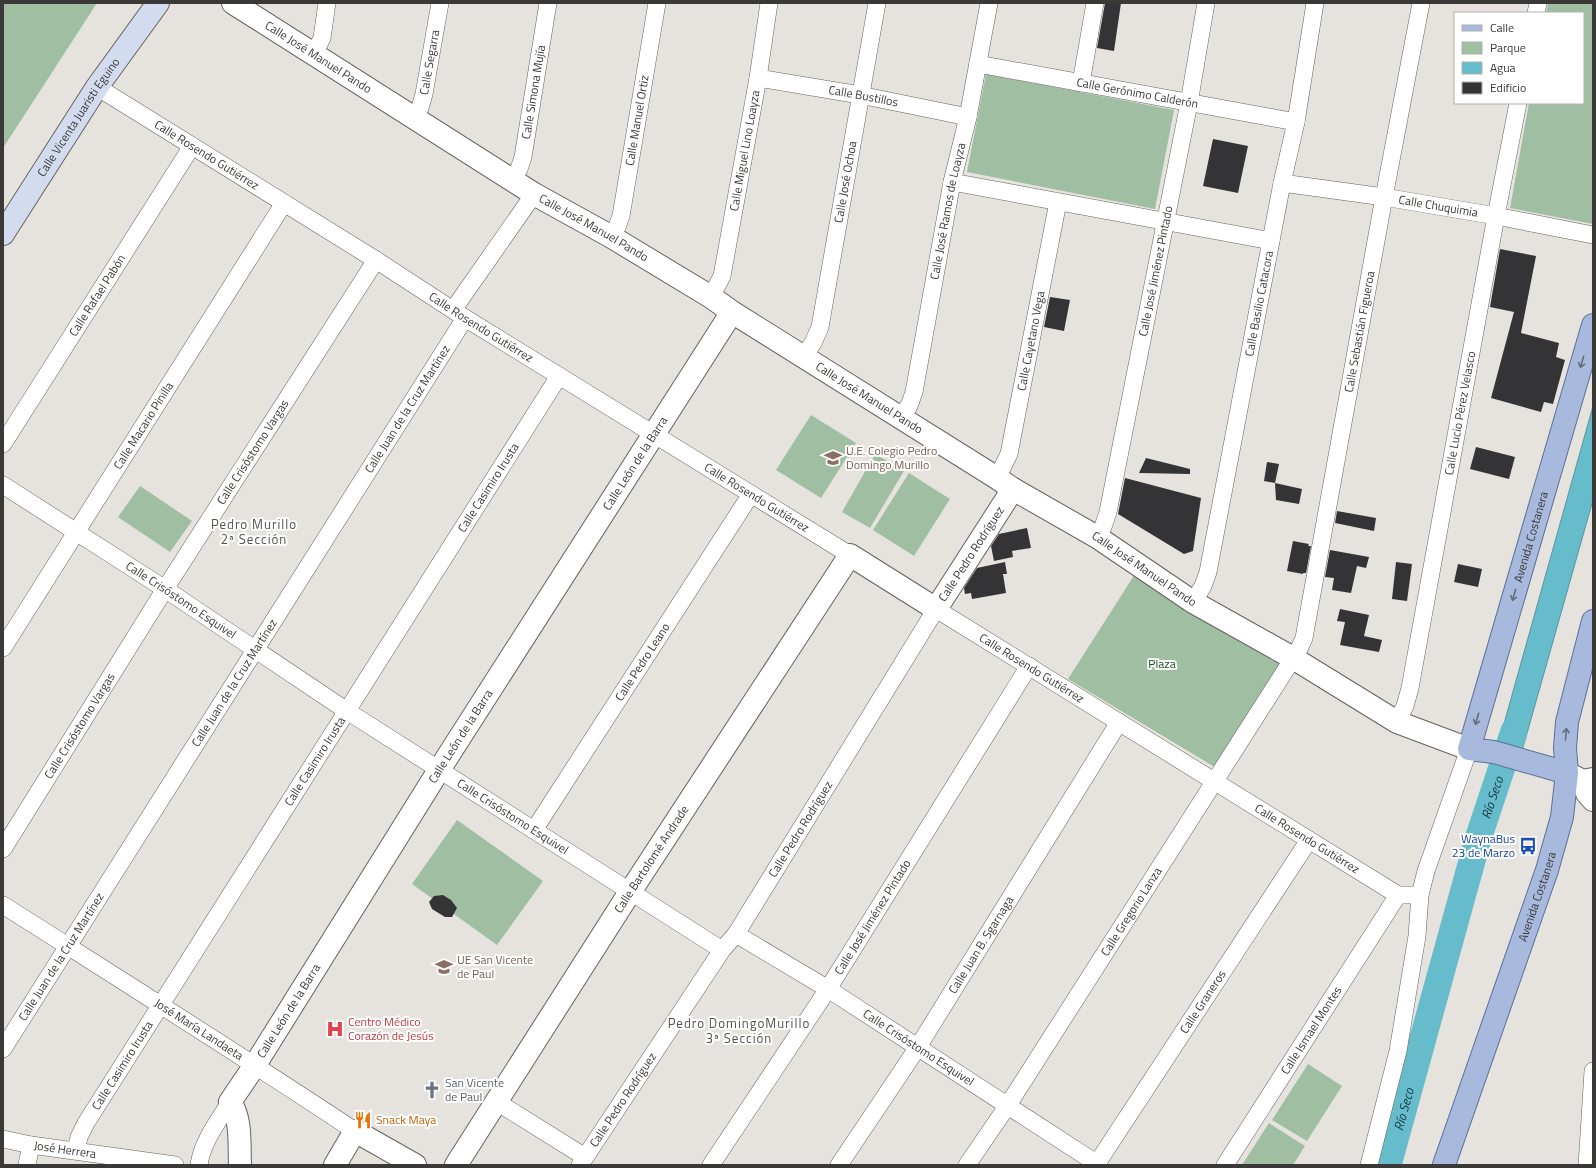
<svg xmlns="http://www.w3.org/2000/svg" width="1596" height="1168" font-family="'Titillium Web',sans-serif">
<style>
.green{fill:#9fbea2}
.water{fill:#67bccb;stroke:#5a959f}
.lines{fill:none;stroke-linecap:round;stroke-linejoin:round}
.river{stroke:#67bccb;stroke-width:27}
.building{fill:#343437}
.minor-casing{stroke:#65625f;stroke-width:18}
.tertiary-casing{stroke:#65625f;stroke-width:24}
.secondary-casing{stroke:#65625f;stroke-width:24}
.primary-casing{stroke:#5b6f96;stroke-width:24}
.minor{stroke:#fff;stroke-width:17}
.tertiary{stroke:#fff;stroke-width:22}
.secondary{stroke:#d3dcee;stroke-width:22}
.primary{stroke:#a7bade;stroke-width:22}
.oneway{stroke:#666d7a}
.labels{text-anchor:middle;stroke-width:4;stroke-linejoin:round;paint-order:stroke}
.street-label{font-size:12px;fill:#3b3938;stroke:#fff}
.education-label{font-size:12px;fill:#785e54;stroke:#fff;text-anchor:start}
.park-label{font-size:12px;fill:#124a1e;stroke:#fff}
.transit-label{font-size:12px;fill:#164399;stroke:#fff;text-anchor:end}
.health-label{font-size:12px;fill:#be3a42;stroke:#fff;text-anchor:start}
.worship-label{font-size:12px;fill:#5b616d;stroke:#fff;text-anchor:start}
.food-label{font-size:12px;fill:#c56008;stroke:#fff;text-anchor:start}
.neighbourhood-label{font-size:13px;letter-spacing:1px;fill:#55524f;stroke:#fff}
.water-label{font-size:13px;font-style:italic;fill:#103940;stroke:#fff}
</style>
<rect width="100%" height="100%" fill="#e6e3de"/>
<path class="green" d="M 3,3 L 97,3 L 3,148 Z
M 1548,3 L 1593,3 L 1593,224 L 1510,208 L 1529,103 L 1583,103 L 1583,13 L 1546,13 Z
M 986,74 L 1174,110 L 1155,209 L 967,172 Z
M 811,415 L 856,443 L 821,498 L 776,470 Z
M 875,454 L 904,471 L 870,528 L 842,512 Z
M 909,473 L 950,499 L 914,556 L 873,530 Z
M 140,486 L 192,521 L 170,552 L 118,517 Z
M 1135,574 L 1281,664 L 1218,769 L 1068,679 Z
M 457,820 L 543,881 L 497,945 L 412,884 Z
M 1308,1064 L 1342,1086 L 1307,1141 L 1272,1120 Z
M 1269,1123 L 1305,1146 L 1293,1165 L 1242,1165 Z"/>
<path class="water" d="M 1593,406 L 1593,500 L 1522,751 L 1498,745 Z"/>
<g class="lines">
<path class="river" id="s1" d="M 1388,1165 L 1478,839 L 1514,731"/>
</g>
<path class="building" d="M 1105,3 L 1121,3 L 1114,51 L 1097,48 Z
M 1213,139 L 1248,146 L 1238,193 L 1203,186 Z
M 1500,249 L 1536,256 L 1521,333 L 1559,343 L 1556,357 L 1565,360 L 1553,404 L 1544,402 L 1541,412 L 1491,398 L 1514,312 L 1490,307 Z
M 1050,297 L 1070,300 L 1064,331 L 1044,327 Z
M 1476,447 L 1515,457 L 1509,479 L 1470,469 Z
M 1146,458 L 1190,469 L 1190,474 L 1139,473 Z
M 1267,462 L 1279,464 L 1275,483 L 1264,481 Z
M 1125,478 L 1201,498 L 1193,551 L 1184,554 L 1118,514 Z
M 1275,483 L 1302,489 L 1299,504 L 1276,500 Z
M 1337,511 L 1376,518 L 1374,531 L 1335,523 Z
M 1027,528 L 1031,548 L 1012,551 L 1013,557 L 994,561 L 991,546 L 999,534 Z
M 1293,541 L 1309,544 L 1308,546 L 1311,546 L 1306,573 L 1303,573 L 1303,574 L 1287,571 Z
M 1330,550 L 1369,557 L 1366,568 L 1357,566 L 1351,593 L 1332,590 L 1334,578 L 1325,577 Z
M 1005,562 L 1007,574 L 1003,574 L 1006,593 L 972,599 L 971,593 L 965,594 L 964,588 L 977,568 Z
M 1396,562 L 1412,564 L 1407,601 L 1392,599 Z
M 1458,564 L 1482,569 L 1478,587 L 1454,582 Z
M 1340,609 L 1369,615 L 1364,636 L 1382,640 L 1379,652 L 1340,645 L 1345,622 L 1337,621 Z
M 443,895 L 451,900 L 457,908 L 452,917 L 445,917 L 432,909 L 429,902 L 434,896 Z"/>
<g class="lines">
<g class="minor-casing">
<g id="minor">
<path d="M 1536,13 L 1538,3"/>
<path d="M 314,54 L 322,38 L 327,3"/>
<path id="s2" d="M 978,64 L 1296,122"/>
<path id="s3" d="M 758,78 L 860,95 L 968,117"/>
<path d="M 1081,83 L 1095,3"/>
<path id="s4" d="M 97,87 L 376,260 L 465,318 L 850,555"/>
<path id="s5" d="M 413,118 L 420,108 L 424,94 L 440,3"/>
<path id="s6" d="M 513,179 L 519,169 L 523,157 L 548,3"/>
<path d="M 952,182 L 1271,241"/>
<path id="s7" d="M 1282,183 L 1384,197 L 1496,216 L 1593,235"/>
<path id="s8" d="M 610,236 L 617,227 L 621,216 L 657,3"/>
<path id="s9" d="M 711,297 L 722,276 L 758,78 L 769,3"/>
<path d="M 453,310 L 534,194"/>
<path id="s10" d="M 803,357 L 813,343 L 820,327 L 877,3"/>
<path id="s11" d="M 900,417 L 909,406 L 914,392 L 952,182 L 968,117 L 989,3"/>
<path id="s12" d="M 3,444 L 192,146"/>
<path id="s13" d="M 997,478 L 1009,454 L 1058,202"/>
<path id="s14" d="M 3,485 L 165,589 L 347,711 L 722,950"/>
<path id="s15" d="M 1097,537 L 1103,527 L 1108,512 L 1189,103 L 1206,3"/>
<path id="s16" d="M 1193,602 L 1203,586 L 1208,572 L 1282,183 L 1296,122 L 1315,3"/>
<path id="s17" d="M 3,648 L 284,203"/>
<path id="s18" d="M 1397,722 L 1405,706 L 1410,688 L 1496,216 L 1518,103"/>
<path id="s19" d="M 534,830 L 751,494"/>
<path id="s20" d="M 3,849 L 165,589 L 376,260"/>
<path id="s21" d="M 3,905 C 121,980 239,1054 355,1131"/>
<path id="s22" d="M 736,934 L 828,989 L 1099,1165"/>
<path id="s23" d="M 3,1049 L 465,318"/>
<path d="M 497,1102 L 585,1157"/>
<path id="s24" d="M 3,1139 L 31,1145 L 175,1165"/>
<path id="s25" d="M 76,1150 L 79,1137 L 86,1123 L 559,376"/>
<path d="M 27,1165 L 31,1145"/>
<path d="M 199,1165 C 202,1142 218,1122 230,1102"/>
<path id="s26" d="M 580,1165 L 722,950 L 736,934 L 936,609 L 1398,895 L 1420,895"/>
<path id="s27" d="M 711,1165 L 828,989 L 1029,666"/>
<path id="s28" d="M 839,1165 L 918,1047 L 1119,722"/>
<path id="s29" d="M 967,1165 L 1008,1105 L 1299,649 L 1304,638 L 1384,197 L 1421,3"/>
<path id="s30" d="M 1096,1165 L 1309,840"/>
<path id="s31" d="M 1225,1165 L 1398,895"/>
<path d="M 1369,1165 L 1398,1051 L 1417,936 L 1420,895 L 1426,871 L 1469,749"/>
<path d="M 1587,1165 L 1593,1071"/>
</g>
</g>
<g class="tertiary-casing">
<g id="tertiary">
<path id="s32" d="M 233,3 L 534,194 L 610,236 L 711,297 L 732,312 L 997,478 L 1013,489 L 1097,537 L 1193,602 L 1293,658 L 1397,722 L 1469,749"/>
<path d="M 1567,773 L 1583,781 L 1593,779"/>
<path d="M 1583,781 L 1587,793 L 1593,800"/>
<path id="s33" d="M 240,1165 C 239,1145 242,1119 230,1102 L 255,1065 L 439,770 L 732,312"/>
<path d="M 335,1165 L 355,1131 L 415,1165"/>
<path id="s34" d="M 456,1165 L 630,892 L 850,555 L 936,609 L 1013,489"/>
</g>
</g>
<g class="secondary-casing">
<g id="secondary">
<path id="s35" d="M 3,234 L 97,87 L 158,3"/>
</g>
</g>
<g class="primary-casing">
<g id="primary">
<path id="s36" d="M 1567,773 L 1494,752 L 1469,749 L 1593,325"/>
<path id="s37" d="M 1444,1165 L 1547,870 L 1562,817 L 1567,773 L 1565,748 L 1567,722 L 1593,621"/>
</g>
</g>
<use href="#minor" class="minor"/>
<use href="#tertiary" class="tertiary"/>
<use href="#secondary" class="secondary"/>
<use href="#primary" class="primary"/>
</g>
<defs><path id="oneway-shaft" d="M-6 0H5M1.5-3L5.5 0L1.5 3" fill="none" stroke-width="1.6" stroke-linecap="round" stroke-linejoin="round"/></defs>
<g class="oneway">
<use href="#oneway-shaft" transform="translate(1582 362) rotate(106)"/>
<use href="#oneway-shaft" transform="translate(1514 595) rotate(106)"/>
<use href="#oneway-shaft" transform="translate(1477 719) rotate(106)"/>
<use href="#oneway-shaft" transform="translate(1566 734) rotate(-85)"/>
</g>
<defs>
<g id="school-bare" transform="scale(1.38)"><path d="M0-5L7-2L0 1L-7-2ZM-4 1L0 2.5L4 1V4Q0 6-4 4Z" fill="#8d6e63" stroke="#fff" stroke-width="2.5" paint-order="stroke"/></g>
<g id="bus-bare" transform="scale(1.38)"><path d="M-5-6H5V4H4V6H2V4H-2V6H-4V4H-5ZM-3.5-4V0h7V-4ZM-3.5 1.2v1.5H-2V1.2ZM2 1.2v1.5H3.5V1.2Z" fill="#1a4fb4" stroke="#fff" stroke-width="2.5" paint-order="stroke"/></g>
<g id="hospital-bare" transform="scale(1.38)"><path d="M-5-5h3v3.5h4V-5h3V5h-3V1.5h-4V5h-3Z" fill="#e0444e" stroke="#fff" stroke-width="2.5" paint-order="stroke"/></g>
<g id="church-bare" transform="scale(1.38)"><path d="M-1.2-6h2.4v3.5h3.3v2.4h-3.3V6h-2.4V-.1h-3.3v-2.4h3.3Z" fill="#6b7280" stroke="#fff" stroke-width="2.5" paint-order="stroke"/></g>
<g id="restaurant-bare" transform="scale(1.38)"><path d="M-5-6h1v4h1v-4h1v4h1v-4h1v5L-1.5 .5V6h-2V.5L-5-1ZM5-6V6H3V1.5H1.5Q1.5-4 5-6Z" fill="#e8710a" stroke="#fff" stroke-width="2.5" paint-order="stroke"/></g>
</defs>
<g fill-rule="evenodd">
<use href="#school-bare" x="833" y="458"/>
<use href="#bus-bare" x="1528" y="846"/>
<use href="#school-bare" x="444" y="967"/>
<use href="#hospital-bare" x="335" y="1029"/>
<use href="#church-bare" x="432" y="1090"/>
<use href="#restaurant-bare" x="363" y="1120"/>
</g>
<g class="labels">
<g class="street-label">
<text dy="4" stroke="none"><textPath href="#s32" startOffset="101">Calle José Manuel Pando</textPath></text>
<text dy="4" stroke="none"><textPath href="#s5" startOffset="59">Calle Segarra</textPath></text>
<text dy="4" stroke="none"><textPath href="#s6" startOffset="90">Calle Simona Mujía</textPath></text>
<text dy="4" stroke="none"><textPath href="#s2" startOffset="162">Calle Gerónimo Calderón</textPath></text>
<text dy="4" stroke="none"><textPath href="#s3" startOffset="107">Calle Bustillos</textPath></text>
<text dy="4" stroke="none"><textPath href="#s35" startOffset="139">Calle Vicenta Juaristi Eguino</textPath></text>
<text dy="4" stroke="none"><textPath href="#s8" startOffset="120">Calle Manuel Ortiz</textPath></text>
<text dy="4" stroke="none"><textPath href="#s9" startOffset="151">Calle Miguel Lino Loayza</textPath></text>
<text dy="4" stroke="none"><textPath href="#s4" startOffset="129">Calle Rosendo Gutiérrez</textPath></text>
<text dy="4" stroke="none"><textPath href="#s10" startOffset="182">Calle José Ochoa</textPath></text>
<text dy="4" stroke="none"><textPath href="#s7" startOffset="158">Calle Chuquimia</textPath></text>
<text dy="4" stroke="none"><textPath href="#s11" startOffset="213">Calle José Ramos de Loayza</textPath></text>
<text dy="4" stroke="none"><textPath href="#s32" startOffset="425">Calle José Manuel Pando</textPath></text>
<text dy="4" stroke="none"><textPath href="#s15" startOffset="273">Calle José Jiménez Pintado</textPath></text>
<text dy="4" stroke="none"><textPath href="#s12" startOffset="176">Calle Rafael Pabón</textPath></text>
<text dy="4" stroke="none"><textPath href="#s16" startOffset="307">Calle Basilio Catacora</textPath></text>
<text dy="4" stroke="none"><textPath href="#s4" startOffset="453">Calle Rosendo Gutiérrez</textPath></text>
<text dy="4" stroke="none"><textPath href="#s29" startOffset="937">Calle Sebastián Figueroa</textPath></text>
<text dy="4" stroke="none"><textPath href="#s13" startOffset="142">Calle Cayetano Vega</textPath></text>
<text dy="4" stroke="none"><textPath href="#s32" startOffset="749">Calle José Manuel Pando</textPath></text>
<text dy="4" stroke="none"><textPath href="#s23" startOffset="757">Calle Juan de la Cruz Martínez</textPath></text>
<text dy="4" stroke="none"><textPath href="#s18" startOffset="316">Calle Lucio Pérez Velasco</textPath></text>
<text dy="4" stroke="none"><textPath href="#s17" startOffset="263">Calle Macario Pinilla</textPath></text>
<text dy="4" stroke="none"><textPath href="#s20" startOffset="469">Calle Crisóstomo Vargas</textPath></text>
<text dy="4" stroke="none"><textPath href="#s33" startOffset="821">Calle León de la Barra</textPath></text>
<text dy="4" stroke="none"><textPath href="#s25" startOffset="781">Calle Casimiro Irusta</textPath></text>
<text dy="4" stroke="none"><textPath href="#s4" startOffset="777">Calle Rosendo Gutiérrez</textPath></text>
<text dy="4" stroke="none"><textPath href="#s36" startOffset="322">Avenida Costanera</textPath></text>
<text dy="4" stroke="none"><textPath href="#s34" startOffset="893">Calle Pedro Rodríguez</textPath></text>
<text dy="4" stroke="none"><textPath href="#s32" startOffset="1073">Calle José Manuel Pando</textPath></text>
<text dy="4" stroke="none"><textPath href="#s14" startOffset="212">Calle Crisóstomo Esquivel</textPath></text>
<text dy="4" stroke="none"><textPath href="#s19" startOffset="200">Calle Pedro Leano</textPath></text>
<text dy="4" stroke="none"><textPath href="#s26" startOffset="773">Calle Rosendo Gutiérrez</textPath></text>
<text dy="4" stroke="none"><textPath href="#s23" startOffset="433">Calle Juan de la Cruz Martínez</textPath></text>
<text dy="4" stroke="none"><textPath href="#s20" startOffset="145">Calle Crisóstomo Vargas</textPath></text>
<text dy="4" stroke="none"><textPath href="#s33" startOffset="497">Calle León de la Barra</textPath></text>
<text dy="4" stroke="none"><textPath href="#s25" startOffset="457">Calle Casimiro Irusta</textPath></text>
<text dy="4" stroke="none"><textPath href="#s14" startOffset="608">Calle Crisóstomo Esquivel</textPath></text>
<text dy="4" stroke="none"><textPath href="#s26" startOffset="402">Calle Pedro Rodríguez</textPath></text>
<text dy="4" stroke="none"><textPath href="#s26" startOffset="1097">Calle Rosendo Gutiérrez</textPath></text>
<text dy="4" stroke="none"><textPath href="#s34" startOffset="363">Calle Bartolomé Andrade</textPath></text>
<text dy="4" stroke="none"><textPath href="#s37" startOffset="284">Avenida Costanera</textPath></text>
<text dy="4" stroke="none"><textPath href="#s29" startOffset="302">Calle Gregorio Lanza</textPath></text>
<text dy="4" stroke="none"><textPath href="#s27" startOffset="296">Calle José Jiménez Pintado</textPath></text>
<text dy="4" stroke="none"><textPath href="#s28" startOffset="262">Calle Juan B. Sgarnaga</textPath></text>
<text dy="4" stroke="none"><textPath href="#s23" startOffset="109">Calle Juan de la Cruz Martínez</textPath></text>
<text dy="4" stroke="none"><textPath href="#s30" startOffset="195">Calle Graneros</textPath></text>
<text dy="4" stroke="none"><textPath href="#s33" startOffset="173">Calle León de la Barra</textPath></text>
<text dy="4" stroke="none"><textPath href="#s21" startOffset="232">José María Landaeta</textPath></text>
<text dy="4" stroke="none"><textPath href="#s31" startOffset="160">Calle Ismael Montes</textPath></text>
<text dy="4" stroke="none"><textPath href="#s22" startOffset="215">Calle Crisóstomo Esquivel</textPath></text>
<text dy="4" stroke="none"><textPath href="#s25" startOffset="97">Calle Casimiro Irusta</textPath></text>
<text dy="4" stroke="none"><textPath href="#s26" startOffset="78">Calle Pedro Rodríguez</textPath></text>
<text dy="4" stroke="none"><textPath href="#s24" startOffset="63">José Herrera</textPath></text>
</g>
<g class="education-label">
<text x="846" y="455">U.E. Colegio Pedro<tspan x="846" dy="14">Domingo Murillo</tspan></text>
<text x="457" y="964">UE San Vicente<tspan x="457" dy="14">de Paul</tspan></text>
</g>
<g class="park-label">
<text x="1162" y="668">Plaza</text>
</g>
<g class="transit-label">
<text x="1515" y="843">WaynaBus<tspan x="1515" dy="14">23 de Marzo</tspan></text>
</g>
<g class="health-label">
<text x="348" y="1026">Centro Médico<tspan x="348" dy="14">Corazón de Jesús</tspan></text>
</g>
<g class="worship-label">
<text x="445" y="1087">San Vicente<tspan x="445" dy="14">de Paul</tspan></text>
</g>
<g class="food-label">
<text x="376" y="1124">Snack Maya</text>
</g>
<g class="neighbourhood-label">
<text x="254" y="529">Pedro Murillo<tspan x="254" dy="15">2ª Sección</tspan></text>
<text x="739" y="1028">Pedro DomingoMurillo<tspan x="739" dy="15">3ª Sección</tspan></text>
</g>
<g class="water-label">
<text dy="5" stroke="none"><textPath href="#s1" startOffset="382">Río Seco</textPath></text>
<text dy="5" stroke="none"><textPath href="#s1" startOffset="58">Río Seco</textPath></text>
</g>
</g>
<rect width="1596" height="1168" fill="none" stroke="#3b3938" stroke-width="8"/>
<rect x="1454" y="12" width="130" height="92" fill="#ffffff" stroke="#b1b0af"/>
<rect x="1462" y="25" width="20" height="6" fill="#a7bade" stroke="#b1b0af"/>
<text x="1490" y="32" font-size="12" fill="#3b3938">Calle</text>
<rect x="1462" y="42" width="20" height="12" fill="#9fbea2" stroke="#b1b0af"/>
<text x="1490" y="52" font-size="12" fill="#3b3938">Parque</text>
<rect x="1462" y="62" width="20" height="12" fill="#67bccb" stroke="#b1b0af"/>
<text x="1490" y="72" font-size="12" fill="#3b3938">Agua</text>
<rect x="1462" y="82" width="20" height="12" fill="#343437" stroke="#b1b0af"/>
<text x="1490" y="92" font-size="12" fill="#3b3938">Edificio</text>
</svg>
